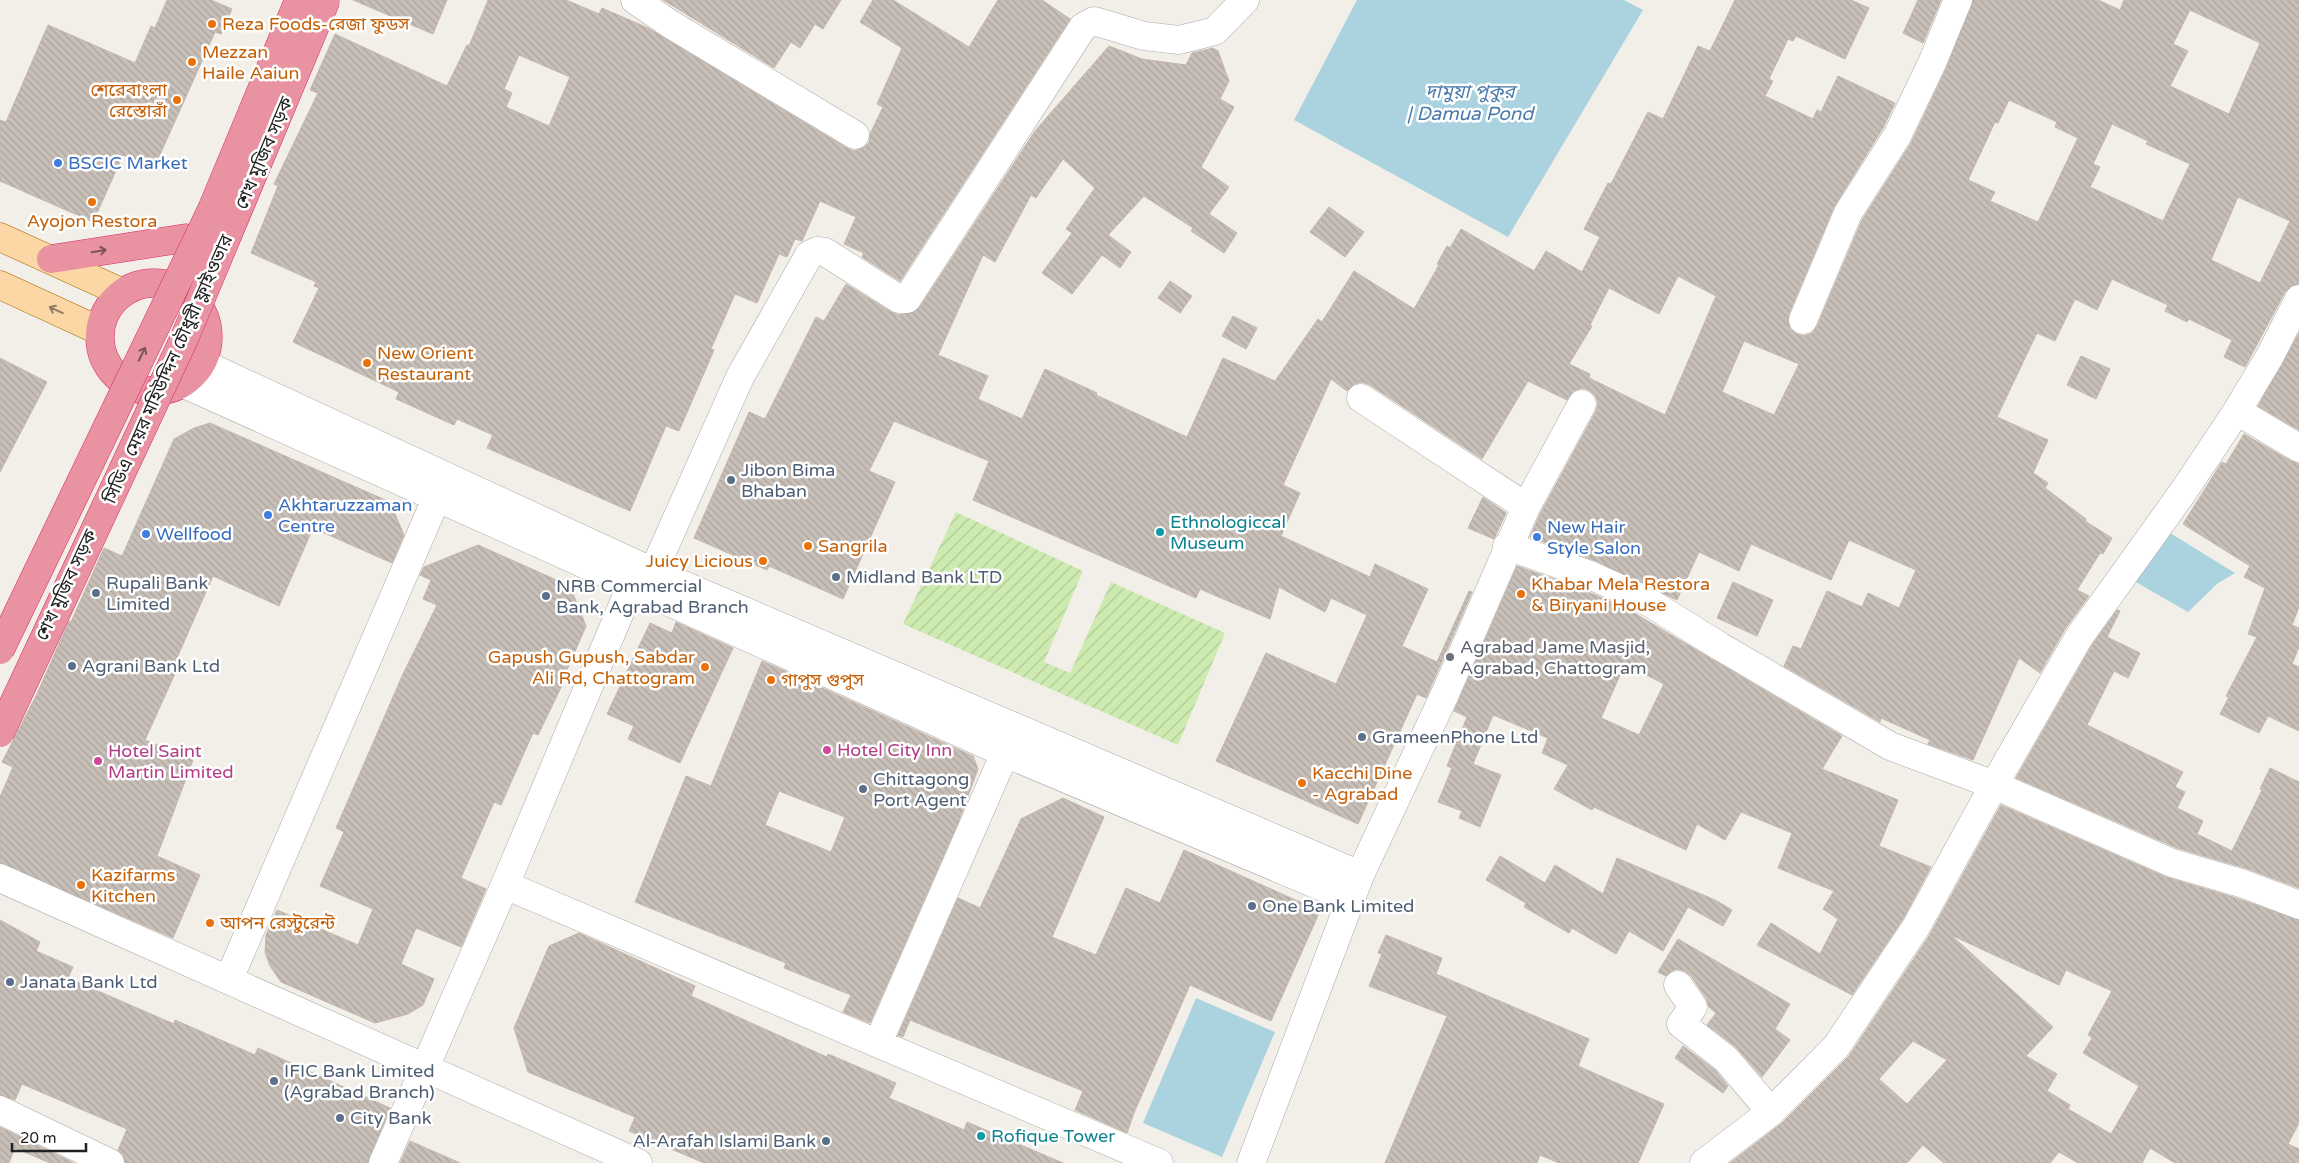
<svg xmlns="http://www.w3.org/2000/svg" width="2299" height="1163" font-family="'Varela Round','Noto Sans Bengali',sans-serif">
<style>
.garden{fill:url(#garden-furrows)}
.water{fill:#aad3df}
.building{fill:url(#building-back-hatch);stroke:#c4b6ab;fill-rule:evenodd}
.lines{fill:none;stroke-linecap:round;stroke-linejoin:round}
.minor-casing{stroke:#a9a9a9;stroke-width:29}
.major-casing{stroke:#a06b00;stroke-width:29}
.highway-casing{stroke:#dc2a67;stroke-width:29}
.minor{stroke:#fff;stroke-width:28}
.major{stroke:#fcd6a4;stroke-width:28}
.highway{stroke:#e892a2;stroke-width:28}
.highway-bridge-casing{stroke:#dc2a67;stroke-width:29;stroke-linecap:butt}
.highway-bridge{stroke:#e892a2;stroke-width:28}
.oneway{stroke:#7b545c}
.oneway2{stroke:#8f7c63}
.food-dot{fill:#e8710a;stroke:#fff;stroke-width:2}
.shop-dot{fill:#3f7fe0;stroke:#fff;stroke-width:2}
.service-dot{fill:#5c6f8a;stroke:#fff;stroke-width:2}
.culture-dot{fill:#0f9aa8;stroke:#fff;stroke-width:2}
.worship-dot{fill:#6b7280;stroke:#fff;stroke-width:2}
.hotel-dot{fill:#d1479c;stroke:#fff;stroke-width:2}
.labels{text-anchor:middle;stroke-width:5;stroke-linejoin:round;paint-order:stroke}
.food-label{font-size:18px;fill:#c56008;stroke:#fff;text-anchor:start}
.street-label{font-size:18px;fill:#222;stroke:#fff}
.shop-label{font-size:18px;fill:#366cbe;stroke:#fff;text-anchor:start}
.service-label{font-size:18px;fill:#4e5e75;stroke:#fff;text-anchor:start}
.culture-label{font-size:18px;fill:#0d838f;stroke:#fff;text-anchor:start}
.worship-label{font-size:18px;fill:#5b616d;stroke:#fff;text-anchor:start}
.hotel-label{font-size:18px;fill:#b23c85;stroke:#fff;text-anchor:start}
.water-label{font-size:19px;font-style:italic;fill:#4a7aab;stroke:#fff}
</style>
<defs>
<pattern id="garden-furrows" width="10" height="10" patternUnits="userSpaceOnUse" patternTransform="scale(1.25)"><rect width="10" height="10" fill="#cdebb0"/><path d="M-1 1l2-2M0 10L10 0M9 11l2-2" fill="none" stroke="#b0c997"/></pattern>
<pattern id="building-back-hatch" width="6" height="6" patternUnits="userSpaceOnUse" patternTransform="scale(1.25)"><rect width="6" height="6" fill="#c7bfb8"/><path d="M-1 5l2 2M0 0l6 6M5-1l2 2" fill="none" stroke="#aba49e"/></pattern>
</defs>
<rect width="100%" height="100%" fill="#f2efe9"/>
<path class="garden" d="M 956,512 L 1083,571 L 1044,662 L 1070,673 L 1111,582 L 1225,633 L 1178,745 L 903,624 Z"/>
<path class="water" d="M 1357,0 L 1624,0 L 1643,10 L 1508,237 L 1294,120 Z
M 2162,528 L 2235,573 L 2217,584 L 2188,612 L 2120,573 Z
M 1196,998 L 1275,1032 L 1222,1157 L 1143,1123 Z"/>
<path class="building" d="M 167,0 L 211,0 L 232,9 L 221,34 L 215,32 L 154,168 L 123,155 L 93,222 L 0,181 L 0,120 L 6,122 L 48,25 L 135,63 L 151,26 L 155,28 Z
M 353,0 L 447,0 L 433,34 Z
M 488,0 L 566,0 L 599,14 L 602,8 L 648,28 L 847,148 L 854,151 L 863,148 L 869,143 L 870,134 L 883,107 L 877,104 L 902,48 L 860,22 L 873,0 L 893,0 L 969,47 L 998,0 L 1042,0 L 1070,19 L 900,281 L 862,257 L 864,253 L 844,244 L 856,217 L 820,201 L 802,241 L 795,239 L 787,257 L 779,254 L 757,303 L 735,294 L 711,349 L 714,350 L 679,431 L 666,426 L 630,511 L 487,448 L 493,435 L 457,419 L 454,425 L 396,399 L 399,392 L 293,342 L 319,288 L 314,286 L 316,282 L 251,253 L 278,186 L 274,184 L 318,93 L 310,90 L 335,34 L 447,86 L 467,45 L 469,46 ZM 519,55 L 570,77 L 549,126 L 506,107 L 512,93 L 504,89 Z
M 663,0 L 841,0 L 823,29 L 815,24 L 800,48 L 791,42 L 774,68 Z
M 1735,0 L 1851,0 L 1869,8 L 1845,59 L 1796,36 L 1793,41 L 1788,39 L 1769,79 L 1773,81 L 1765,96 L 1813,119 L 1817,110 L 1821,112 L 1838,76 L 1895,103 L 1883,128 L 1834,207 L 1789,314 L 1788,321 L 1790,329 L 1797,334 L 1804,336 L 1812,333 L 1817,326 L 1862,220 L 1911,143 L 1946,69 L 1973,0 L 2098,0 L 2120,10 L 2124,0 L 2299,0 L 2299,284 L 2291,286 L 2285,292 L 2245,367 L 2224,357 L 2232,340 L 2189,319 L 2187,322 L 2165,311 L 2168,305 L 2112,279 L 2097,310 L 2075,299 L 2055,341 L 2037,333 L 1997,417 L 2048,440 L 2033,473 L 2048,483 L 2045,488 L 2086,519 L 2085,521 L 2112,538 L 2103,554 L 2100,553 L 2077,590 L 2089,596 L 2065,629 L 2040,673 L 2019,658 L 1973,760 L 1928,744 L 1930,740 L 1881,718 L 1880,722 L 1784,666 L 1793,646 L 1801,649 L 1827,591 L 1862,607 L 1868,593 L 1899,608 L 1916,570 L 1849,540 L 1831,580 L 1751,544 L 1739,571 L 1699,552 L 1677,600 L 1596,561 L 1530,537 L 1540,514 L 1596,411 L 1598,403 L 1595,395 L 1589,390 L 1582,388 L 1573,391 L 1567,400 L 1528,381 L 1482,459 L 1370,385 L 1362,382 L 1354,384 L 1347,391 L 1331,379 L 1283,485 L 1300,493 L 1281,536 L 1370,577 L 1375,564 L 1428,589 L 1402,646 L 1437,662 L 1469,591 L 1472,592 L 1426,698 L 1417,694 L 1358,824 L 1216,761 L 1266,653 L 1336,684 L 1367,615 L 1331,598 L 1325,612 L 1279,587 L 1270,619 L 1200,589 L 1196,598 L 973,500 L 989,461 L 894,421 L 869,471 L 895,482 L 843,599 L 769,566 L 767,570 L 694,538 L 749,412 L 765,419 L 816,317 L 824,321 L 846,284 L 891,312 L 899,315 L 915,312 L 920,307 L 1035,131 L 1109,46 L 1142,59 L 1186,65 L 1192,53 L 1213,48 L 1218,51 L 1229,81 L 1220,99 L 1234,107 L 1201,167 L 1229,187 L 1209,214 L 1237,233 L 1224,253 L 1191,231 L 1193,228 L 1144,196 L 1108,235 L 1131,252 L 1120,268 L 1102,255 L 1072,294 L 1042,273 L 1072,233 L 1066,229 L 1095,188 L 1063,159 L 1036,198 L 1031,195 L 995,262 L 983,255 L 938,355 L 988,376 L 978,399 L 1022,419 L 1045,369 L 1097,393 L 1096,395 L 1187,437 L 1223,358 L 1275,381 L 1318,319 L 1322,322 L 1354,271 L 1414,309 L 1439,265 L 1437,264 L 1447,246 L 1450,248 L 1461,229 L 1534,271 L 1546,251 L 1582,272 L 1600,237 L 1584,229 L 1608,183 L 1611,184 L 1648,112 L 1663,119 L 1698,46 L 1710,51 ZM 2190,10 L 2260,43 L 2229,114 L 2170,86 L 2188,51 L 2173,44 ZM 2009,100 L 2057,122 L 2055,127 L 2078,138 L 2038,222 L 1990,201 L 1995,192 L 1968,180 L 1995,122 L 1998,123 ZM 2112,124 L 2148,141 L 2146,144 L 2190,164 L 2163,221 L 2090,187 L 2100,167 L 2093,164 ZM 2238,197 L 2290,221 L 2260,283 L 2211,260 ZM 1678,276 L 1716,296 L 1665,415 L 1589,378 L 1590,374 L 1569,364 L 1592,326 L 1590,325 L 1609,288 L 1659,314 ZM 1744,341 L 1799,364 L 1774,415 L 1722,392 Z
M 1918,0 L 1941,0 L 1923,43 L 1903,33 Z
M 1329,207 L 1364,232 L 1345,257 L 1310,232 Z
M 1170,281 L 1192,296 L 1180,313 L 1158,298 Z
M 1233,316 L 1257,328 L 1246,349 L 1222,336 Z
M 2299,333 L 2299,430 L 2258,406 Z
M 2081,356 L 2110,369 L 2096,399 L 2067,385 Z
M 0,358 L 47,382 L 0,472 Z
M 210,423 L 390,502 L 404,535 L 392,563 L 313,528 L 279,606 L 213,576 L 173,667 L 177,669 L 145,740 L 193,760 L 157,856 L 200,875 L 173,938 L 0,863 L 0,797 L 13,767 L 2,762 L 37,694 L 69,621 L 71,622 L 104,548 L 122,556 L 174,439 L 194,428 Z
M 2244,434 L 2291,461 L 2299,464 L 2299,607 L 2292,625 L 2299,628 L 2299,647 L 2292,664 L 2299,667 L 2299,731 L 2268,716 L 2259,733 L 2220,714 L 2229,697 L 2226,696 L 2257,637 L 2248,634 L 2265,588 L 2244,577 L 2250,566 L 2183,524 L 2222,462 L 2226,464 Z
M 1483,497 L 1506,513 L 1494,539 L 1468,528 Z
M 478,545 L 570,586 L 586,626 L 567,670 L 569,671 L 538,735 L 533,733 L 501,805 L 494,802 L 461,878 L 486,889 L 461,947 L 416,928 L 401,964 L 434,979 L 423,1005 L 408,1014 L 375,1023 L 281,982 L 270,966 L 265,952 L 266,935 L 277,910 L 358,945 L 373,909 L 320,886 L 344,832 L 336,828 L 403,674 L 437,605 L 423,599 L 431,580 L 420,575 L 424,567 Z
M 1517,566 L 1584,590 L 1629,610 L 1842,736 L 1822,769 L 1898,800 L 1879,846 L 1931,867 L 1903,919 L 1852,995 L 1757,945 L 1771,923 L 1820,954 L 1838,919 L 1823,909 L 1834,891 L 1778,868 L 1792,833 L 1741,812 L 1725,840 L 1697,824 L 1686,850 L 1594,807 L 1592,810 L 1554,789 L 1568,765 L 1542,753 L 1548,738 L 1493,715 L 1473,764 L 1501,775 L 1480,827 L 1459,818 L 1462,811 L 1438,802 L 1452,768 L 1447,766 L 1467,717 L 1454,711 ZM 1625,664 L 1664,684 L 1639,735 L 1601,718 Z
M 1733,582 L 1773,600 L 1757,636 L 1717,618 Z
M 2117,610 L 2120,611 L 2107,637 L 2140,653 L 2128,678 L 2114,671 L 2087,725 L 2183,772 L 2175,787 L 2185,792 L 2177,808 L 2203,821 L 2197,834 L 2232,851 L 2262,790 L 2260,789 L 2270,768 L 2299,782 L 2299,888 L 2245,868 L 2177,848 L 2016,778 L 2092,645 Z
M 676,622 L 733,648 L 680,763 L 628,739 L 634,726 L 607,714 L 650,623 L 672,633 Z
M 762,661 L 973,756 L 978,769 L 958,823 L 870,1023 L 843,1012 L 851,995 L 784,968 L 786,963 L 635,902 L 686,776 L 711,786 ZM 779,791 L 845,817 L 831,852 L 765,825 Z
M 1063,798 L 1104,817 L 1052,937 L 1096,955 L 1126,888 L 1160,903 L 1184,850 L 1320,911 L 1271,1021 L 1190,985 L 1134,1113 L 1127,1133 L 1075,1110 L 1083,1091 L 910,1020 L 903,1037 L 898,1035 L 958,898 L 980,908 L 1021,819 Z
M 2001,805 L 2166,877 L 2236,898 L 2299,920 L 2299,1123 L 2288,1144 L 2299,1149 L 2299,1163 L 2175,1163 L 2150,1148 L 2142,1163 L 2078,1163 L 2059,1152 L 2050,1163 L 1944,1163 L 1923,1145 L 1907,1163 L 1730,1163 L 1782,1123 L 1849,1056 L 1929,936 ZM 1951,935 L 2059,985 L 2066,970 L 2112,991 L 2088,1035 L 2092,1038 L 2083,1053 L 2139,1086 L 2111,1134 L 2068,1109 L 2070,1105 L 2047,1091 L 2057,1074 L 2026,1056 L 2053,1027 ZM 1913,1041 L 1947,1060 L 1907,1104 L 1879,1079 Z
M 1500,856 L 1545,883 L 1555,865 L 1603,894 L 1617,858 L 1715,900 L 1732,910 L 1723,926 L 1688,907 L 1663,951 L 1629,931 L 1616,954 L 1572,928 L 1569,933 L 1524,907 L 1526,903 L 1486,880 Z
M 0,920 L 40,942 L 36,951 L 73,967 L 68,978 L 174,1024 L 175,1020 L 255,1055 L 258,1048 L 390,1108 L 368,1163 L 125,1163 L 123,1155 L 118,1150 L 127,1129 L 22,1084 L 15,1100 L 0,1095 Z
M 579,933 L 695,986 L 691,996 L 827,1057 L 828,1054 L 896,1083 L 889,1098 L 964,1130 L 967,1122 L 1063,1163 L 704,1163 L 629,1131 L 635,1117 L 528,1072 L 514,1028 L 549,946 Z
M 1386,935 L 1442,958 L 1436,974 L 1589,1039 L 1578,1066 L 1664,1104 L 1638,1163 L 1559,1163 L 1540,1155 L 1537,1163 L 1385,1163 L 1447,1016 L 1369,986 L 1382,954 L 1378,953 Z
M 1678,939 L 1790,1004 L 1775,1029 L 1790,1040 L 1762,1077 L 1736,1047 L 1707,1025 L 1716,1013 L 1709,1007 L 1706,998 L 1691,976 L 1685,971 L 1677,969 L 1670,972 L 1666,976 L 1658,972 Z
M 1683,1046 L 1715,1070 L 1728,1086 L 1723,1093 L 1675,1058 Z
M 0,1127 L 74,1163 L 50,1163 L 15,1148 L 9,1163 L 0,1163 Z
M 410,1141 L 460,1163 L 400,1163 Z"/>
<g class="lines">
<g class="minor-casing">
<path id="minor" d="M 635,0 L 670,24 L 855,135
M 1803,320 L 1848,213 L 1897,136 L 1932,63 L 1958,0
M 201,363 L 653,572 L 1360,875
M 182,383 L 1005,753 L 1351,899
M 1361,398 L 1526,507
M 2237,411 L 2299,448
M 1507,546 L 1590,575 L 1647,601 L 1721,647 L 1890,746 L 1994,785 L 2172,863 L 2241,883 L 2299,905
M 653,572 L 740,377 L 809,255 L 817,251 L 825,252 L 899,299 L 907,299 L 1083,27 L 1094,21 L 1144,36 L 1179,40 L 1215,31 L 1245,0
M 0,878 L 638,1163
M 505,885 L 1159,1163
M 229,979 L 437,497
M 1678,985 L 1693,1007 L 1681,1024 L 1726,1059 L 1771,1112
M 878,1043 L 1005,753
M 0,1110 L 110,1163
M 383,1163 L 505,885 L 631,586
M 1251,1163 L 1360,875 L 1445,694 L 1526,507 L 1582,404
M 1704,1163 L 1771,1112 L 1836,1047 L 1916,927 L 1994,785 L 2079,637 L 2183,492 L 2237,411 L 2270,356 L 2299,299"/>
</g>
<g class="major-casing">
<path id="major" d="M 0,237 L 123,293
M 0,285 L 100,331"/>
</g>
<g class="highway-casing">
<path id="highway" d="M 51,259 L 186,238
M100 337a54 54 0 1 1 108 0a54 54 0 1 1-108 0Z"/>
</g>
<use href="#minor" class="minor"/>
<use href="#major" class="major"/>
<use href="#highway" class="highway"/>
<g class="highway-bridge-casing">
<path id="highway-bridge" d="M 0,650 L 212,209 L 299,0
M 0,733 L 184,339 L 326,0"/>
</g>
<use href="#highway-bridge" class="highway-bridge"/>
</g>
<defs><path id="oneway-shaft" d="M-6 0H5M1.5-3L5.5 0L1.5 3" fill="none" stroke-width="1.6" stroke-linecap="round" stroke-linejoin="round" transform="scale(1.25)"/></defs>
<g class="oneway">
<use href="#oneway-shaft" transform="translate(99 251) rotate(-9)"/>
<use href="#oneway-shaft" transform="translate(142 354) rotate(-64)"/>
</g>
<use class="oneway2" href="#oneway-shaft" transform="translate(56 310) rotate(-155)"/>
<g class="food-dot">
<circle cx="212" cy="24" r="5"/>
<circle cx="192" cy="62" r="5"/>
<circle cx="177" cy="100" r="5"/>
<circle cx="92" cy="202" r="5"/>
<circle cx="367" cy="363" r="5"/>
<circle cx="808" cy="546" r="5"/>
<circle cx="763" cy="561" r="5"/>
<circle cx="1521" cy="594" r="5"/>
<circle cx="705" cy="667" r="5"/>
<circle cx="771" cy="680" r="5"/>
<circle cx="1302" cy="783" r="5"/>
<circle cx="81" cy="885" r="5"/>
<circle cx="210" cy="923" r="5"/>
</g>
<g class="shop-dot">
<circle cx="58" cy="163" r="5"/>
<circle cx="268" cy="515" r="5"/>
<circle cx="146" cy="534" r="5"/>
<circle cx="1537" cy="537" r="5"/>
</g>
<g class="service-dot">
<circle cx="731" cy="480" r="5"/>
<circle cx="836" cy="577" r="5"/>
<circle cx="96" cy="593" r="5"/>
<circle cx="546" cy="596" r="5"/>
<circle cx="72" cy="666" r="5"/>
<circle cx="1362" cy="737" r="5"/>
<circle cx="863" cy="789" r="5"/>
<circle cx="1252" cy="906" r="5"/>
<circle cx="10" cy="982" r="5"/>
<circle cx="274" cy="1081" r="5"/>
<circle cx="340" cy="1118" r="5"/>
<circle cx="826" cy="1141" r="5"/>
</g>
<g class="culture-dot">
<circle cx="1160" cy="532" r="5"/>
<circle cx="981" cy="1136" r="5"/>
</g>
<circle class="worship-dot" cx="1450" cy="657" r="5"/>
<g class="hotel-dot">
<circle cx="827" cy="750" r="5"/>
<circle cx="98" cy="761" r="5"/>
</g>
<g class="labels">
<g class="food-label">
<text x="222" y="30">Reza Foods-রেজা ফুডস</text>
<text x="202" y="58">Mezzan<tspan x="202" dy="21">Haile Aaiun</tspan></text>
<text x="167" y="96" text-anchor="end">শেরেবাংলা<tspan x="167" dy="21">রেস্তোরাঁ</tspan></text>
<text x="92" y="227" text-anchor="middle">Ayojon Restora</text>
<text x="377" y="359">New Orient<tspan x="377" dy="21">Restaurant</tspan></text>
<text x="818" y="552">Sangrila</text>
<text x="753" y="567" text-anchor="end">Juicy Licious</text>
<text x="1531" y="590">Khabar Mela Restora<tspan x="1531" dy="21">&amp; Biryani House</tspan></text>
<text x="695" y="663" text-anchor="end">Gapush Gupush, Sabdar<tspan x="695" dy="21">Ali Rd, Chattogram</tspan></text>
<text x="781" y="686">গাপুস গুপুস</text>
<text x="1312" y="779">Kacchi Dine<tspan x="1312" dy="21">- Agrabad</tspan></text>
<text x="91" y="881">Kazifarms<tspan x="91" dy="21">Kitchen</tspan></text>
<text x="220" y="929">আপন রেস্টুরেন্ট</text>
</g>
<g class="street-label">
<text transform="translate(264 153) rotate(-67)" y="6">শেখ মুজিব সড়ক</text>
<text transform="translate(168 369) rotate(-66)" y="6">সিডিএ মেয়র মহিউদ্দিন চৌধুরী ফ্লাইওভার</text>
<text transform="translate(66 585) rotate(-65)" y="6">শেখ মুজিব সড়ক</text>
</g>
<g class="shop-label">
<text x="68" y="169">BSCIC Market</text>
<text x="278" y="511">Akhtaruzzaman<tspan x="278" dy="21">Centre</tspan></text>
<text x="1547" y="533">New Hair<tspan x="1547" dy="21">Style Salon</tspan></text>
<text x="156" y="540">Wellfood</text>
</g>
<g class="service-label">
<text x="741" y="476">Jibon Bima<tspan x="741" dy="21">Bhaban</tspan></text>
<text x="846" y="583">Midland Bank LTD</text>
<text x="106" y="589">Rupali Bank<tspan x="106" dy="21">Limited</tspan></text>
<text x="556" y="592">NRB Commercial<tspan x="556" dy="21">Bank, Agrabad Branch</tspan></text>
<text x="82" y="672">Agrani Bank Ltd</text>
<text x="1372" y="743">GrameenPhone Ltd</text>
<text x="873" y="785">Chittagong<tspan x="873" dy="21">Port Agent</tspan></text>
<text x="1262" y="912">One Bank Limited</text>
<text x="20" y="988">Janata Bank Ltd</text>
<text x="284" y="1077">IFIC Bank Limited<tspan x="284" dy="21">(Agrabad Branch)</tspan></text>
<text x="350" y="1124">City Bank</text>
<text x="816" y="1147" text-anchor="end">Al-Arafah Islami Bank</text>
</g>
<g class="culture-label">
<text x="1170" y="528">Ethnologiccal<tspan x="1170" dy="21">Museum</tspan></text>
<text x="991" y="1142">Rofique Tower</text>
</g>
<g class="worship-label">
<text x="1460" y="653">Agrabad Jame Masjid,<tspan x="1460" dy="21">Agrabad, Chattogram</tspan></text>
</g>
<g class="hotel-label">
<text x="837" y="756">Hotel City Inn</text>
<text x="108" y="757">Hotel Saint<tspan x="108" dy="21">Martin Limited</tspan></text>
</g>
<g class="water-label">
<text x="1470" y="98">দামুয়া পুকুর<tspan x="1470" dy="22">| Damua Pond</tspan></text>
</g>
</g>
<path d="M12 1143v8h74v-8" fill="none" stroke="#222222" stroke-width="2.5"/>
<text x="20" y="1143" font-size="15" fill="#222222" stroke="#ffffff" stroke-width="4" paint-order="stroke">20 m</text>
</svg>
